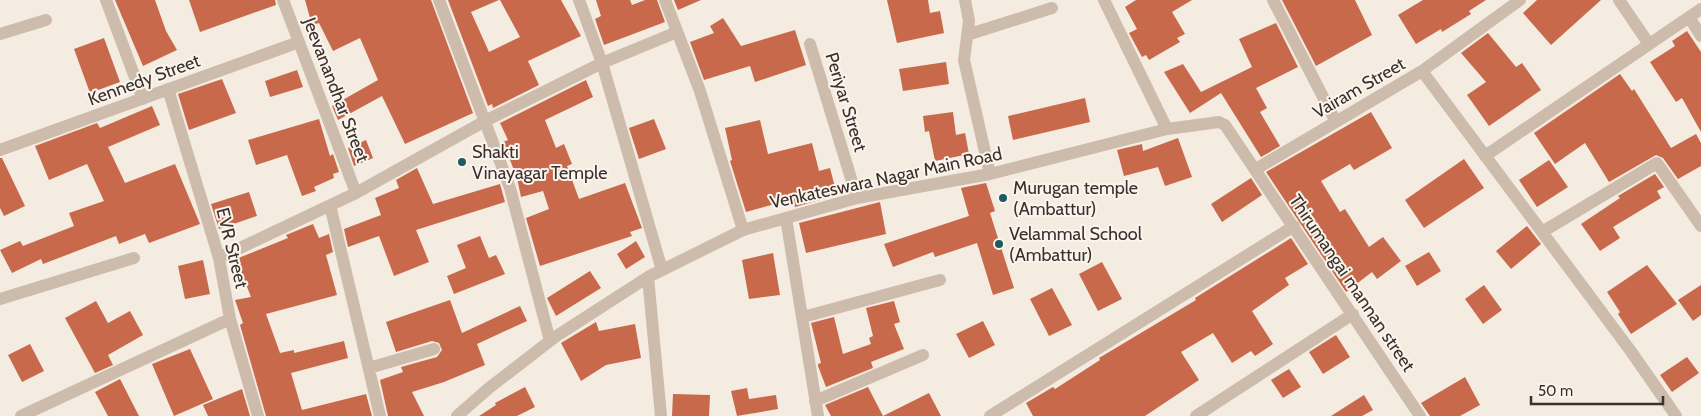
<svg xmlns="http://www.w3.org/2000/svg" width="1701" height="416" font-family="Cabin,sans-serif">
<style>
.building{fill:#c8694b}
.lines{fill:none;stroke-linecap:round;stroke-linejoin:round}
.street{stroke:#cdbbac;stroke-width:12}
.poi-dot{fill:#1f5a5e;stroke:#fbf5ee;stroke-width:2}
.labels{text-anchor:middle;stroke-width:4;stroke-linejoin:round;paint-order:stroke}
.street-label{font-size:18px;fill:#3b302b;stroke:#fbf5ee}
.poi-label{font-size:18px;fill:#3b302b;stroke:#fbf5ee;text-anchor:start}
</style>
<rect width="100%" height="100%" fill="#f4ebe1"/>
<path class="building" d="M 115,0 L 155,0 L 166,31 L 177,50 L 143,66 Z
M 189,0 L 275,0 L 276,5 L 200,32 Z
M 305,0 L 431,0 L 473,113 L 405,144 L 382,96 L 338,120 L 332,106 L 378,80 L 360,38 L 333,51 L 319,23 L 312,25 Z
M 448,0 L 499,0 L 471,12 L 489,52 L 520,37 L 500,0 L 561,0 L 581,36 L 528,61 L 539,85 L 493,108 L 492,104 L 488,106 Z
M 596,0 L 630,0 L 632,5 L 645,0 L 657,0 L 665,22 L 604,45 L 595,19 L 601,16 Z
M 674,0 L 701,0 L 678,10 Z
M 887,0 L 928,0 L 930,13 L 940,11 L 944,33 L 897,43 Z
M 1136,0 L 1192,0 L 1172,12 L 1185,34 L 1177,38 L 1180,42 L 1149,60 L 1146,55 L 1142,57 L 1129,33 L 1137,29 L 1125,7 Z
M 1282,0 L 1355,0 L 1372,35 L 1316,66 Z
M 1423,0 L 1486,0 L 1469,11 L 1471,14 L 1442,32 L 1441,29 L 1416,44 L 1398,15 Z
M 1537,0 L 1601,0 L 1551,45 L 1523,13 Z
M 723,18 L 741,46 L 795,30 L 806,65 L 755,82 L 750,66 L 704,80 L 690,42 L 714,33 L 710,26 Z
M 1276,23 L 1298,67 L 1256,88 L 1267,108 L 1260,112 L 1280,146 L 1261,157 L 1221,93 L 1190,113 L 1164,72 L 1183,64 L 1201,92 L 1252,67 L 1239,39 Z
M 1687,31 L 1701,52 L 1701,132 L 1682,98 L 1676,102 L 1650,62 L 1675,46 L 1672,41 Z
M 1488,33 L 1516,67 L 1522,63 L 1541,90 L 1489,126 L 1467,95 L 1486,82 L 1461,53 Z
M 104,38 L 120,82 L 90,93 L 74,49 Z
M 946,62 L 949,84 L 903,91 L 899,69 Z
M 297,70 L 303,87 L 270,97 L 265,81 Z
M 1620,74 L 1632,91 L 1634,89 L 1671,148 L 1696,134 L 1701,143 L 1701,166 L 1678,179 L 1663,158 L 1656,155 L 1609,182 L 1585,143 L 1555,164 L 1534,133 Z
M 222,79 L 236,113 L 189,130 L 178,94 Z
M 586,80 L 593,97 L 545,120 L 556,148 L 564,144 L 572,164 L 567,166 L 579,199 L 625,183 L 642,228 L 630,232 L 632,236 L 540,266 L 526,218 L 549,209 L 543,191 L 521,197 L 517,178 L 503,142 L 508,140 L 500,123 Z
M 1085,98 L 1090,122 L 1013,140 L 1008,116 Z
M 152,106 L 160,125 L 108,147 L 125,183 L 175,164 L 200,224 L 149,243 L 145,234 L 119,244 L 116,236 L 43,264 L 41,259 L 12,273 L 0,250 L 20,241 L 23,246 L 74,226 L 69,213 L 104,201 L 87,164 L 49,180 L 35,146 L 97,123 L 100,128 Z
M 953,112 L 956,135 L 965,133 L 969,154 L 935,161 L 929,131 L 925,132 L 923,116 Z
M 1371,112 L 1392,148 L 1354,170 L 1350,164 L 1321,181 L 1340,212 L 1345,209 L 1369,247 L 1383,237 L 1401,261 L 1377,279 L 1372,272 L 1346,292 L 1266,172 Z
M 319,119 L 330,156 L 333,154 L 339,172 L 333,174 L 334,178 L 314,187 L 316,191 L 302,196 L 287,155 L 256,165 L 248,140 Z
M 654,119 L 666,149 L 639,159 L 629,128 Z
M 760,120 L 768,154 L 812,143 L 819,171 L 830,168 L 837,195 L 795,207 L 793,199 L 746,212 L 730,161 L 732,160 L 725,128 Z
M 1178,138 L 1192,177 L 1165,186 L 1158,167 L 1124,176 L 1117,150 L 1142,144 L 1143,151 Z
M 366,140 L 373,158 L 354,166 L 348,148 Z
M 0,158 L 2,158 L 25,206 L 4,216 L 0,208 Z
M 1464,159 L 1484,188 L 1424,228 L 1405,200 Z
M 1549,160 L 1568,187 L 1537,207 L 1519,180 Z
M 417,168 L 433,204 L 500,184 L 505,202 L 416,230 L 429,262 L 394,276 L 379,236 L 348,247 L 344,229 L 381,215 L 375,198 L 399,188 L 396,180 Z
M 1655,174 L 1664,187 L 1657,191 L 1661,198 L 1613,227 L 1620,238 L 1600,251 L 1581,224 L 1620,198 L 1618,196 Z
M 1251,178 L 1262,195 L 1222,222 L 1211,204 Z
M 986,183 L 995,211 L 990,213 L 1014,288 L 993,295 L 977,243 L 935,257 L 933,252 L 893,267 L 884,244 L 969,216 L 961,188 Z
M 249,192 L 257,216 L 219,229 L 211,204 Z
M 880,202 L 886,234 L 806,253 L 799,223 Z
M 313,224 L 319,238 L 329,234 L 333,252 L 326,255 L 337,295 L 266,314 L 280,353 L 294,350 L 294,353 L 344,341 L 348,358 L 291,373 L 302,410 L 366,394 L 372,416 L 266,416 L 240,325 L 243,323 L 235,300 L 251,297 L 236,259 L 288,238 L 286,235 Z
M 1527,226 L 1541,244 L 1511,269 L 1496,251 Z
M 480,236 L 489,258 L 496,255 L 505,274 L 454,294 L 447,276 L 466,268 L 457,245 Z
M 1291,238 L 1308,264 L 1285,278 L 1289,285 L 1252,311 L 1273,344 L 1255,356 L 1251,351 L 1232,363 L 1213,333 L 1181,352 L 1199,380 L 1145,416 L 1033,416 L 1026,403 L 1053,387 L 1055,389 L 1100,360 L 1099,358 L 1196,300 L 1195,298 Z
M 636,241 L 645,257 L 626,269 L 617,254 Z
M 1429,252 L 1441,271 L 1417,286 L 1405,266 Z
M 773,253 L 780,295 L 749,299 L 742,260 Z
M 203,260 L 210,294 L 185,299 L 178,266 Z
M 1102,262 L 1122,299 L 1098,311 L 1079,274 Z
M 1647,265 L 1677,304 L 1631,334 L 1618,314 L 1620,312 L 1607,292 Z
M 590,271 L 601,288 L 556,316 L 547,298 Z
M 1484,285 L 1502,310 L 1483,324 L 1465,299 Z
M 1701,285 L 1701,315 L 1693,321 L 1678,300 Z
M 1052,288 L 1072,325 L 1049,336 L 1030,299 Z
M 450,300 L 462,333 L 520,306 L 527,321 L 477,344 L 485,365 L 444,382 L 412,392 L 424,416 L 388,416 L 380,380 L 403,372 L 401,367 L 437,357 L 442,350 L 439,343 L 432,341 L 396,352 L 386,322 Z
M 96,301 L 108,323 L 130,311 L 143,335 L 108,355 L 113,365 L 95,373 L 65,318 Z
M 894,301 L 900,322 L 894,324 L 904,349 L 871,362 L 873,368 L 826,387 L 818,366 L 818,364 L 821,363 L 811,323 L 834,317 L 843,354 L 871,344 L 869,338 L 873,336 L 866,308 Z
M 983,321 L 995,345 L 969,358 L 956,334 Z
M 596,322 L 599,331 L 635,324 L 641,358 L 606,365 L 581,381 L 561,343 Z
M 1336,335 L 1350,357 L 1323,374 L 1309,352 Z
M 30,344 L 44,371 L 22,382 L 8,355 Z
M 190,349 L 213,399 L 174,416 L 152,364 Z
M 1687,357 L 1699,373 L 1672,392 L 1660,375 Z
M 1289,369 L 1301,387 L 1283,398 L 1271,380 Z
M 1465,377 L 1480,405 L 1460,416 L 1430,416 L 1421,403 Z
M 120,379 L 139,416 L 108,416 L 95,392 Z
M 525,387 L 535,407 L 517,416 L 479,416 L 496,405 L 495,403 Z
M 868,387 L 883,416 L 831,416 L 825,405 Z
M 747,388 L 749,399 L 776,395 L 778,409 L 737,416 L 731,391 Z
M 242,389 L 250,416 L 208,416 L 203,405 Z
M 929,393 L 941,416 L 883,416 Z
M 673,394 L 710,395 L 709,416 L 672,416 Z
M 1364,395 L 1373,410 L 1362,416 L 1331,416 Z"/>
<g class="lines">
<path class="street" d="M 106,0 L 143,99
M 283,0 L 356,193
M 439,0 L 510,188 L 550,341
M 579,0 L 602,63 L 662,270
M 665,0 L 700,91 L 743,230
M 965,0 L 969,21 L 964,60 L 990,174
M 1104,0 L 1167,129
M 1273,0 L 1336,122
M 1619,0 L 1649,44
M 1689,17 L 1701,36
M 0,34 L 46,20
M 967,35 L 1052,8
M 810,44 L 857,198
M 1422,71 L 1630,350 L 1676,416
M 168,89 L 219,258 L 230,319 L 258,416
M 0,150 L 299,42
M 1485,156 L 1701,9
M 1256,169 L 1422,71 L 1520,0
M 330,205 L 380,416
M 786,218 L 818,416
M 1542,232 L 1657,163 L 1701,226
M 219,258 L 356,193 L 485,121 L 602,63 L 677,32
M 648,277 L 661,416
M 0,299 L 134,258
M 803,317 L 940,280
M 369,368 L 434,349
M 815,401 L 923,355
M 21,416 L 230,319
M 457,416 L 489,388 L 555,337 L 648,277 L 743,230 L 857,198 L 990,174 L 1167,129 L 1219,122 L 1225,125 L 1420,416
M 990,416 L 1294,226
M 1196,416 L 1353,314"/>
</g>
<g class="poi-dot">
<circle cx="462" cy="162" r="5"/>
<circle cx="1003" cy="198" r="5"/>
<circle cx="999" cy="244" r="5"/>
</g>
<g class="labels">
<g class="street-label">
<text transform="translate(144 80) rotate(-20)" y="6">Kennedy Street</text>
<text transform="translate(1359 88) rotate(-30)" y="6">Vairam Street</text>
<text transform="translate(336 90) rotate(69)" y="6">Jeevanandhar Street</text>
<text transform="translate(846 102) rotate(73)" y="6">Periyar Street</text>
<text transform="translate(886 178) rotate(-12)" y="6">Venkateswara Nagar Main Road</text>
<text transform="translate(232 248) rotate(76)" y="6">EVR Street</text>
<text transform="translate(1352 283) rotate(56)" y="6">Thirumangai mannan street</text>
</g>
<g class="poi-label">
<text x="472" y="158">Shakti<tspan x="472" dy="21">Vinayagar Temple</tspan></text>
<text x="1013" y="194">Murugan temple<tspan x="1013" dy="21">(Ambattur)</tspan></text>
<text x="1009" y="240">Velammal School<tspan x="1009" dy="21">(Ambattur)</tspan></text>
</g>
</g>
<path d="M1531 396v8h132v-8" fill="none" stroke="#3b302b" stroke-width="2.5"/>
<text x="1538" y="396" font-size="15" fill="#3b302b" stroke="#fbf5ee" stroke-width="4" paint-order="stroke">50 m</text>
</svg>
